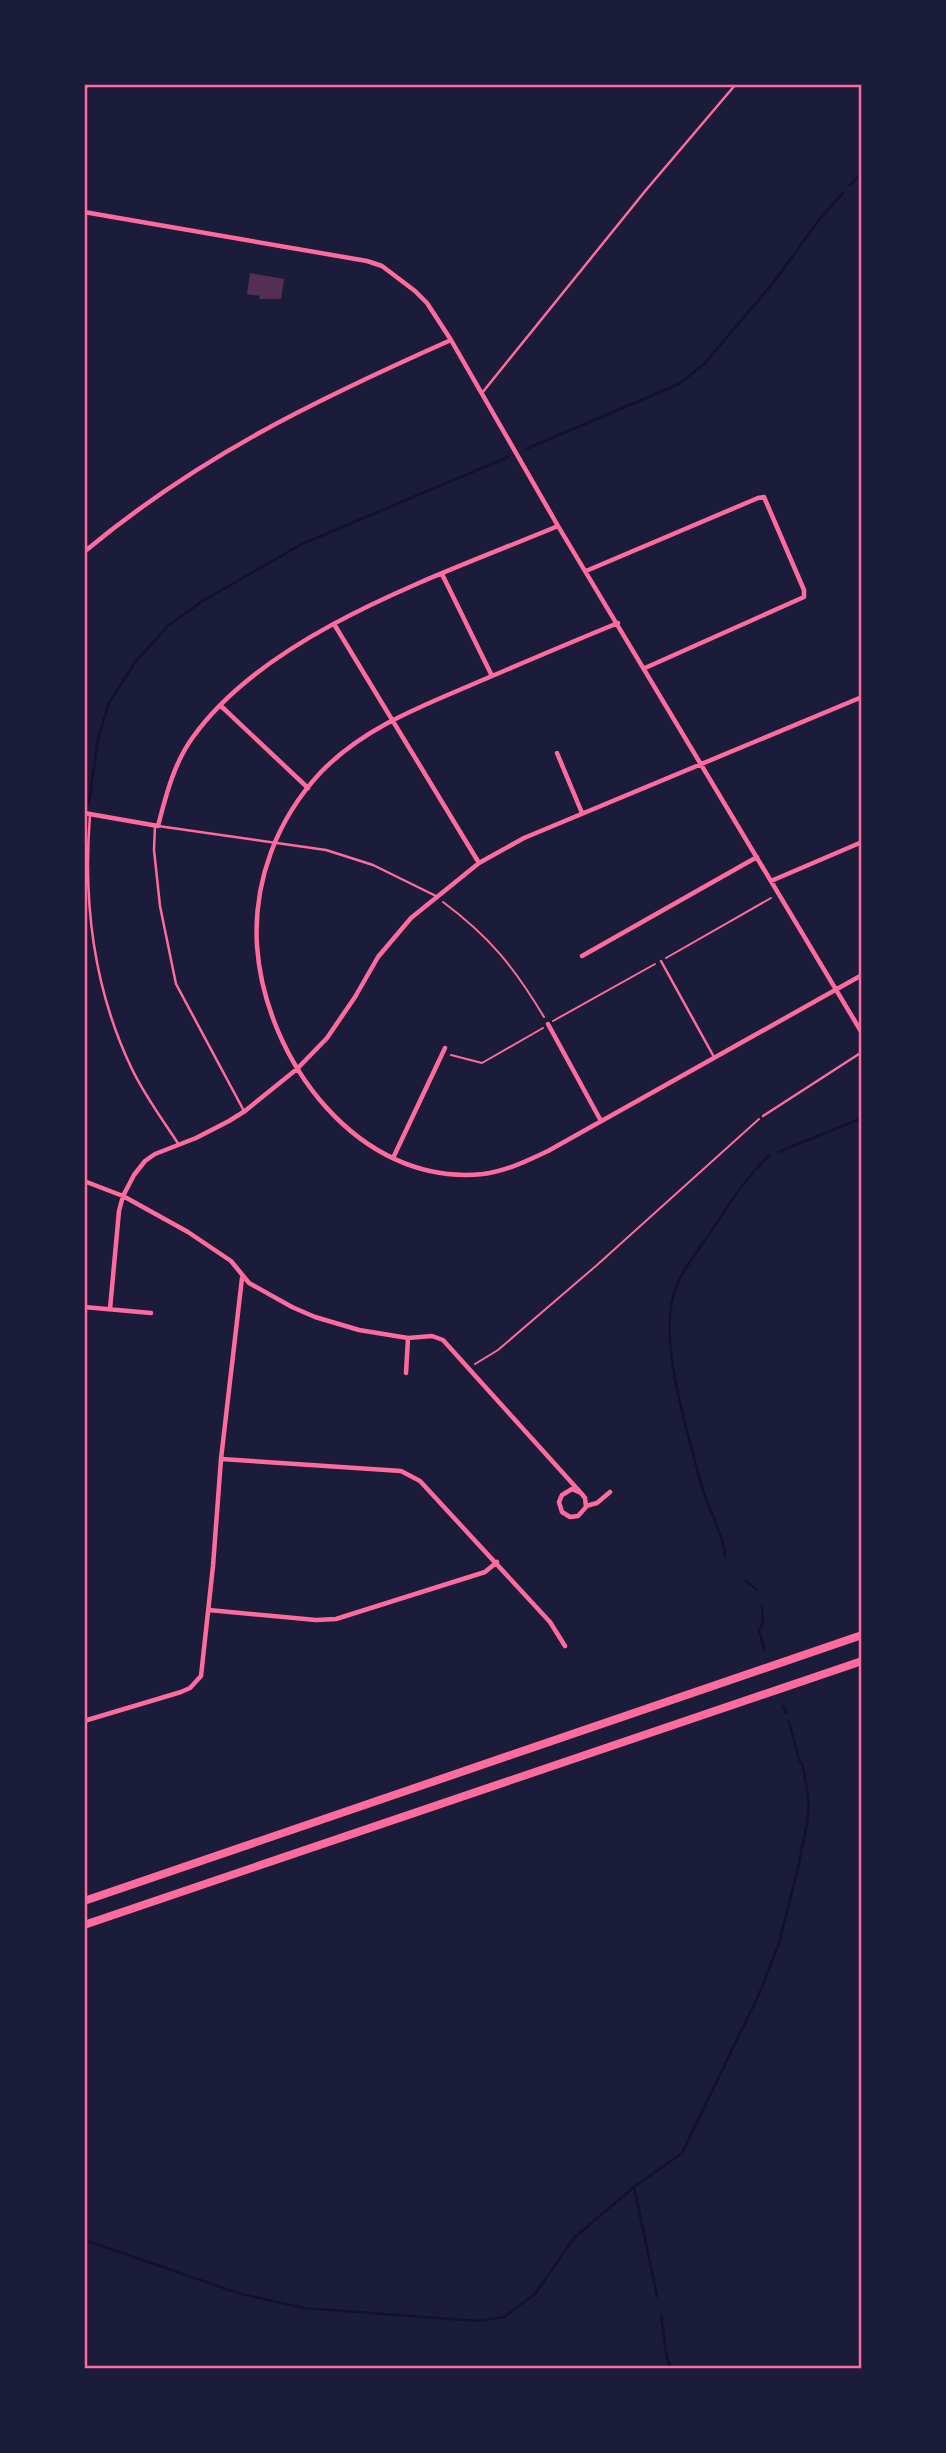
<svg xmlns="http://www.w3.org/2000/svg" width="946" height="2453" font-family="'Roboto Serif',serif">
<style>
.lines{fill:none;stroke-linecap:round;stroke-linejoin:round}
.stream{stroke:#12122b;stroke-width:2.5}
.building{fill:#542f53}
.path{stroke:#ff6b9d;stroke-width:2}
.service{stroke:#ff6b9d;stroke-width:2.5}
.minor{stroke:#ff6b9d;stroke-width:4.5}
.motorway{stroke:#ff6b9d;stroke-width:8}
.neatline{fill:none;stroke:#ff6b9d;stroke-width:2.5}
</style>
<rect width="100%" height="100%" fill="#1b1b3a"/>
<g class="lines">
<path class="stream" d="M 850,185 L 862,172
M 526,449 L 679,384 L 704,364 L 773,283 L 822,216 L 843,193
M 89,803 L 98,739 L 109,703 L 135,662 L 168,626 L 201,602 L 302,544 L 508,457
M 778,1152 L 862,1118
M 725,1557 C 724,1536 708,1508 702,1487 C 689,1437 658,1342 674,1294 C 681,1270 698,1251 712,1230 C 731,1202 745,1178 770,1155
M 746,1581 L 757,1590
M 762,1606 L 763,1623 L 759,1630 L 764,1648
M 783,1706 L 786,1713
M 634,2187 L 657,2296
M 84,2240 L 241,2294 L 304,2308 L 478,2321 L 504,2317 L 535,2294 L 574,2238 L 634,2187 L 682,2153 L 760,1992 L 779,1943 L 798,1868 L 807,1823 L 809,1803 L 803,1766 L 799,1759 L 789,1722
M 661,2315 L 667,2359 L 672,2369"/>
</g>
<path class="building" d="M 250,273 L 284,279 L 281,299 L 259,299 L 260,296 L 247,294 Z"/>
<g class="lines">
<path class="path" d="M 443,902 C 490,937 514,967 544,1017
M 666,958 L 771,898
M 553,1021 L 655,964
M 451,1055 L 482,1063 L 543,1028
M 475,1364 L 498,1350 L 597,1265 L 759,1119"/>
<path class="service" d="M 482,393 L 646,190 L 736,84
M 90,815 C 83,902 94,989 131,1067 C 144,1095 163,1120 179,1145
M 155,825 L 154,850 L 160,906 L 176,984 L 244,1111
M 158,826 L 326,850 L 373,865 L 436,896
M 661,961 L 714,1057
M 763,1116 L 862,1052"/>
<path class="minor" d="M 84,89 L 87,84
M 84,212 L 367,261 L 382,266 L 415,291 L 427,303 L 451,340 L 558,526 L 862,1033
M 84,552 C 199,456 316,400 451,340
M 586,571 L 758,498 L 764,497 L 804,590 L 804,597 L 645,668
M 442,574 L 492,676
M 618,623 C 569,643 520,664 471,685 C 417,708 363,729 321,772 C 277,819 253,881 257,946 C 265,1060 359,1187 483,1174 C 506,1171 527,1161 548,1151 L 862,975
M 334,624 L 479,863
M 221,706 L 308,788
M 557,753 L 582,813
M 84,813 L 158,826 C 166,795 174,763 193,737 C 269,631 441,575 558,526
M 771,881 L 862,842
M 582,956 L 757,857
M 548,1024 L 601,1121
M 393,1158 L 445,1048
M 84,1181 L 123,1196 L 188,1232 L 231,1261 L 249,1283 L 292,1307 L 315,1317 L 359,1330 L 408,1338 L 432,1336 L 443,1340 L 581,1493 L 585,1498 L 586,1507 L 578,1516 L 570,1517 L 562,1512 L 559,1502 L 562,1495 L 572,1489 L 581,1493
M 84,1307 L 151,1313
M 110,1309 L 119,1211 L 123,1196 L 134,1175 L 145,1161 L 155,1154 L 196,1138 L 229,1121 L 245,1111 L 297,1069 L 327,1038 L 355,997 L 378,957 L 411,918 L 479,863 L 524,838 L 862,697
M 406,1373 L 408,1338
M 221,1459 L 401,1471 L 420,1481 L 550,1622 L 565,1646
M 586,1506 L 597,1503 L 610,1492
M 209,1610 L 316,1620 L 336,1619 L 485,1572 L 497,1562
M 84,1721 L 181,1692 L 190,1688 L 201,1676 L 213,1566 L 221,1459 L 242,1278"/>
<path class="motorway" d="M 84,1901 L 862,1635
M 84,1925 L 862,1661"/>
</g>
<rect width="946" height="2453" fill="none" stroke="#1b1b3a" stroke-width="172"/>
<rect x="86" y="86" width="774" height="2281" class="neatline"/>
</svg>
